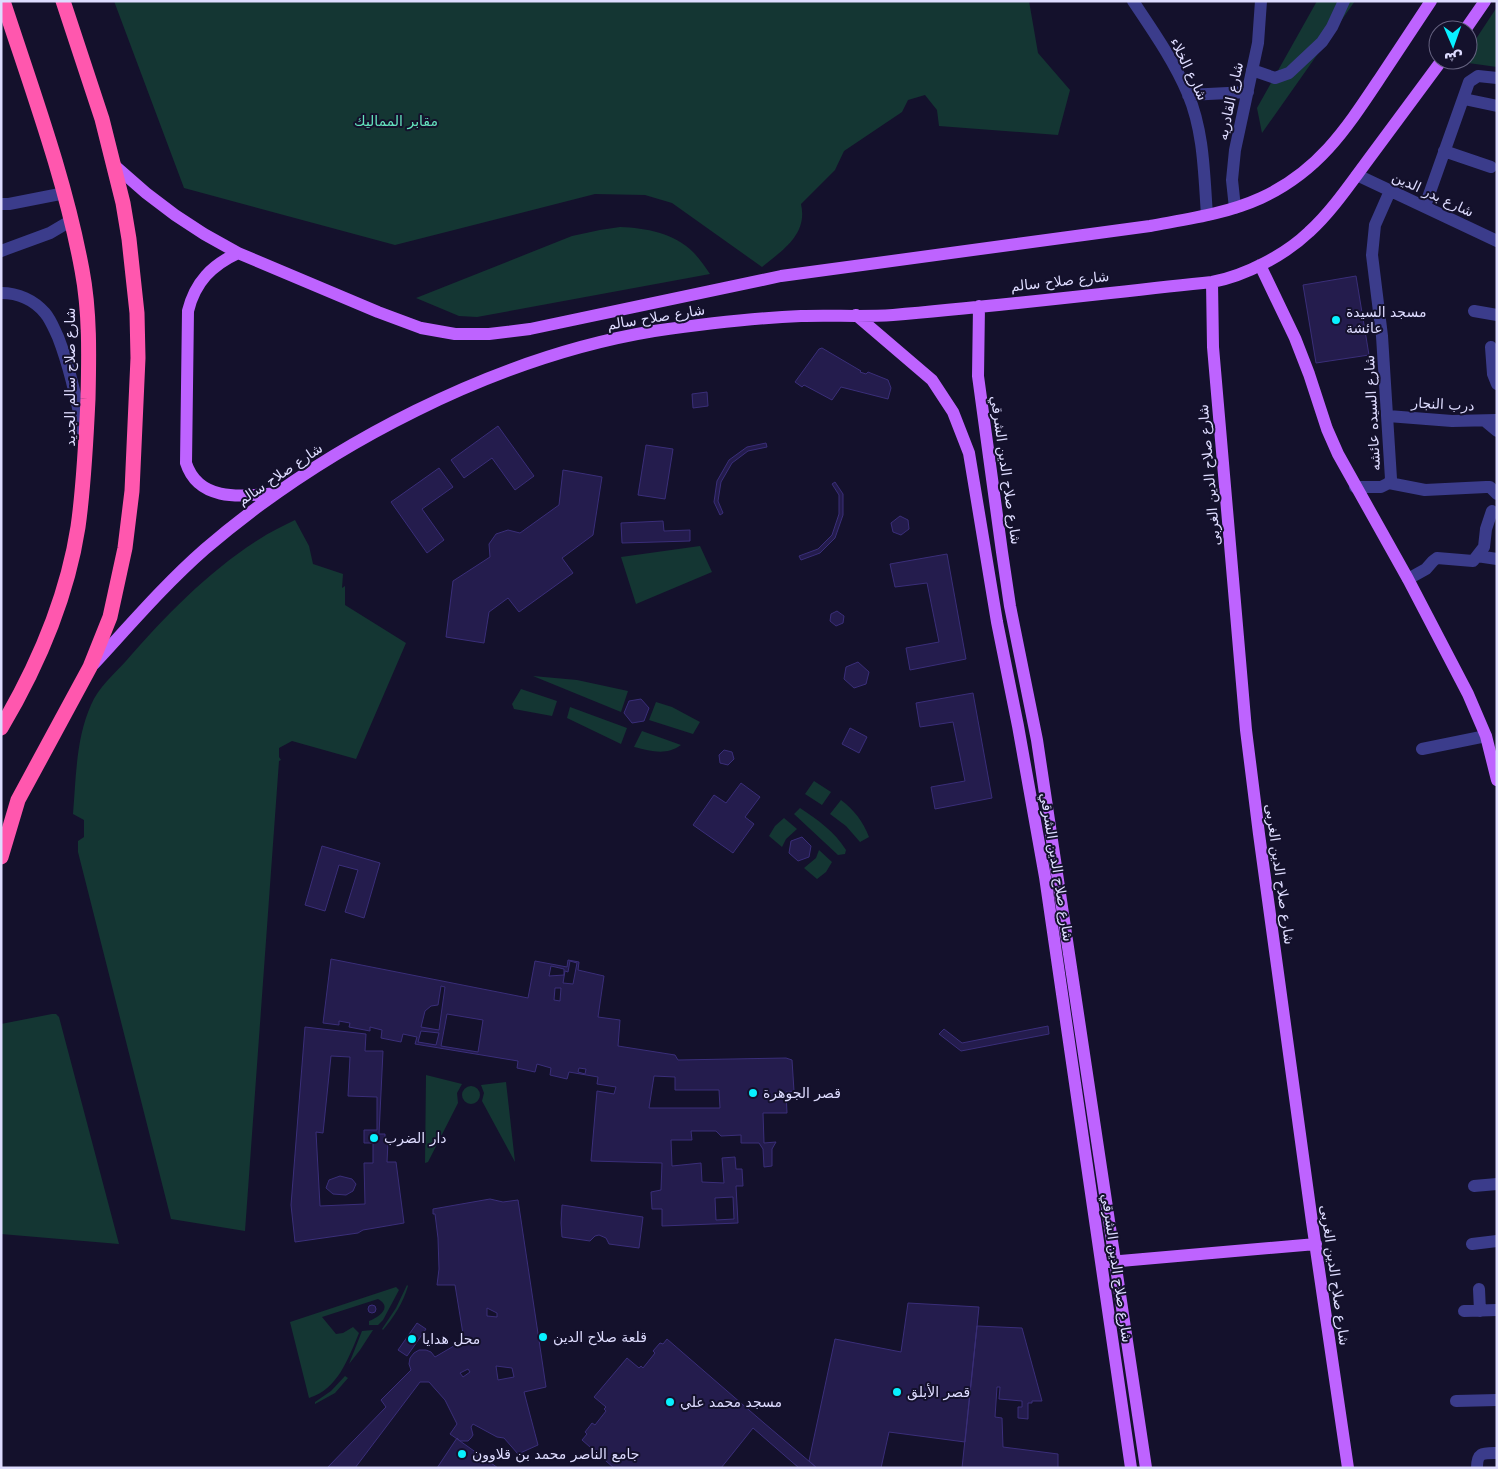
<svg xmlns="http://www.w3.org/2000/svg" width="1498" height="1469" font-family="'DejaVu Sans','Noto Sans Arabic',sans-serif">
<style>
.green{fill:#143633}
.building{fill:#241c4d;stroke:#3a2e79;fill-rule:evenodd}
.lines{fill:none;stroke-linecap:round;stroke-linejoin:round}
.minor{stroke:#3b3c8b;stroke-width:12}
.major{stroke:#be63ff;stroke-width:12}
.highway{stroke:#ff57ae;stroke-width:15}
.poi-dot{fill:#08f1ff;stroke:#14112c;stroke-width:2}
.labels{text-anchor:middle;stroke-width:4;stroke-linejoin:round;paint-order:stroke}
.street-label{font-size:14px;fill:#dedcff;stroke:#14112c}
.park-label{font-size:14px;fill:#64e3be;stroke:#14112c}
.poi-label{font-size:14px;fill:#dedcff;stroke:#14112c;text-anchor:start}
</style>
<rect width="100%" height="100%" fill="#14112c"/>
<path class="green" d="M 114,1 L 1029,1 L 1038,53 L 1070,90 L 1058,135 L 939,126 L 937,110 L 925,95 L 908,100 L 902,112 L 844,151 L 835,170 L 801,204 C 808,234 783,250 762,267 L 672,203 L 645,195 L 595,194 L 395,245 L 184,188 Z
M 1317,1 L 1355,1 L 1262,133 L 1257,108 Z
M 1497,7 L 1497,67 L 1461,62 L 1462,60 L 1468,60 L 1468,51 Z
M 620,227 C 646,228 674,233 693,252 C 700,259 705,267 710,274 L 477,317 L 459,316 L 416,298 L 572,236 L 600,230 Z
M 295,520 L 309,546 L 313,564 L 343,574 L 342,588 L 345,586 L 345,605 L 406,643 L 356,759 L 292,741 L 279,748 L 279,757 L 281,760 L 279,761 L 245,1231 L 171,1219 L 78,852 L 78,841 L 84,837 L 84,820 L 73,814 C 76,778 76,738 91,705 C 98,688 114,674 126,661 C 165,616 208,572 258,540 C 270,532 283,526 295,520 Z
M 700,546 L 712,572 L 636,604 L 621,557 Z
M 533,676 L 577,680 L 628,691 L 621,712 Z
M 521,689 L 557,701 L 552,716 L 514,709 L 512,704 Z
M 656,702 L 672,707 L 700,722 L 693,734 L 649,720 Z
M 570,707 L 627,728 L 621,744 L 567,718 Z
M 642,731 L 681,745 C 665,756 652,751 634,747 Z
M 814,781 L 831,792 L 822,805 L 805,794 Z
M 841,800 C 854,810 863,821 869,837 L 860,842 L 846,826 L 830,814 Z
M 800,808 C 818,820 834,831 846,850 L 845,854 L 838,855 L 794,814 Z
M 784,818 L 797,829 L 786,839 L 782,847 L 769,836 L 775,826 Z
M 819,850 L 832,862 L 826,872 L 817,879 L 804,868 L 816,858 Z
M 52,1014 L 56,1014 L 59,1017 L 119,1244 L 1,1234 L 1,1024 Z
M 426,1075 L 462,1084 L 457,1093 L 458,1103 L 428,1162 L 425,1163 Z
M 506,1082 L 515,1162 L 482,1101 L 484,1093 L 481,1085 Z
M462 1095a9 9 0 1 1 18 0a9 9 0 1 1-18 0Z
M 407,1285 L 408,1286 C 403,1303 394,1317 383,1330 L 382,1329 L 396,1308 Z
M 396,1287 L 399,1290 L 383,1320 L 378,1325 L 369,1325 L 369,1321 C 379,1317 393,1307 378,1299 L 322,1317 L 336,1334 L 343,1333 L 353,1327 L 359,1333 C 348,1359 338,1389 309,1398 L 290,1322 Z
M 373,1330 L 360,1350 L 349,1364 L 362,1331 Z
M 345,1376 L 348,1378 L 335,1393 L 315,1404 L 315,1402 L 331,1391 Z"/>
<path class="building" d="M 1356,276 L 1369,355 L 1316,363 L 1303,285 Z
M 822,348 L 861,371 L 860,372 L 866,374 L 868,372 L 888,380 L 891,388 L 888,399 L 841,387 L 832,400 L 804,385 L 802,387 L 795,382 L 819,349 Z
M 707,392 L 708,406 L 693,408 L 692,394 Z
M 498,426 L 534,476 L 515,490 L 492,458 L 464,478 L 451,460 Z
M 766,443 L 767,447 L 748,451 L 732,463 L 721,482 L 718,501 L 723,513 L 720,515 L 714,502 L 717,481 L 729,460 L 747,447 Z
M 646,445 L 673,449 L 665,499 L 638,495 Z
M 439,468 L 453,487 L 422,509 L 444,540 L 427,553 L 391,502 Z
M 563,470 L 602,477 L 593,535 L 562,558 L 573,573 L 519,612 L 508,598 L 489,612 L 484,643 L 446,637 L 453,581 L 490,557 L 489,544 L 496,534 L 508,530 L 520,533 L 559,505 Z
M 835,482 L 843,494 L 843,515 L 835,538 L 820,553 L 801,560 L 799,556 L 818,549 L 832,535 L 839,514 L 839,495 L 832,484 Z
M 900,516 L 908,520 L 909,529 L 901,535 L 893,532 L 891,523 Z
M 663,521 L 664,531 L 690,530 L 690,541 L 622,543 L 621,523 Z
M 947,554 L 966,659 L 910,670 L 906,648 L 939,642 L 927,583 L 895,587 L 890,564 Z
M 837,611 L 844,616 L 843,623 L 836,626 L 830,621 L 831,614 Z
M 858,662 L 869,672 L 866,684 L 854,688 L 844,679 L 846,667 Z
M 973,693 L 992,798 L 935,809 L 931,787 L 965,781 L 953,722 L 920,727 L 916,703 Z
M 641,699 L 649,708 L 644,721 L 632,723 L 624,713 L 629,701 Z
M 850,728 L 867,737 L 859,753 L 842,744 Z
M 724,750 L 732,752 L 734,759 L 728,765 L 720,763 L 719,755 Z
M 741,783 L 760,797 L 745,817 L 754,824 L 733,853 L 693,825 L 714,795 L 726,803 Z
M 802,837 L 811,846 L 809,857 L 798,861 L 789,853 L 791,841 Z
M 322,846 L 380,863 L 364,918 L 345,912 L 358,870 L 339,865 L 325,911 L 305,905 Z
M 331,959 L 528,998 L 535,961 L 567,967 L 568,960 L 579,962 L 578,970 L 604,976 L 598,1017 L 620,1020 L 618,1046 L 675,1055 L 678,1060 L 786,1058 L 792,1060 L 794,1091 L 786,1092 L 787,1113 L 763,1113 L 764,1143 L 776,1142 L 772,1149 L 772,1166 L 764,1167 L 763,1149 L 759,1143 L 741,1143 L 741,1135 L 721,1136 L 716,1131 L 691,1131 L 692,1140 L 671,1140 L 672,1166 L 701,1163 L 702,1182 L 724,1183 L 722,1158 L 735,1157 L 736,1169 L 742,1169 L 743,1186 L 736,1186 L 738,1223 L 662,1226 L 662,1209 L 652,1209 L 651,1192 L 661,1190 L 662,1163 L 591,1161 L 597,1091 L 614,1094 L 616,1087 L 597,1084 L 598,1077 L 569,1072 L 567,1079 L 550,1075 L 551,1068 L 537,1064 L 535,1072 L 517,1068 L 518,1061 L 415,1044 L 417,1037 L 403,1034 L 401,1042 L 381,1038 L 382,1030 L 370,1027 L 370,1031 L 349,1027 L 350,1023 L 339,1021 L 339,1025 L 323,1023 ZM 570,961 L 577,963 L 573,984 L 563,983 L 565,971 L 568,972 ZM 551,966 L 564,969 L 564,975 L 549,976 ZM 441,986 L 445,987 L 439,1030 L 421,1027 L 425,1011 L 431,1006 L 438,1005 ZM 555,988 L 561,988 L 560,1001 L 554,1000 ZM 447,1014 L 483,1020 L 478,1052 L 441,1046 ZM 421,1031 L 439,1033 L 436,1045 L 418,1042 ZM 579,1068 L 586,1069 L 585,1074 L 578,1072 ZM 654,1076 L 675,1077 L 675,1090 L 719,1090 L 720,1108 L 649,1108 ZM 733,1197 L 734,1219 L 716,1220 L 715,1198 Z
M 1048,1026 L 1049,1034 L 961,1051 L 939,1034 L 944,1029 L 962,1043 Z
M 305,1027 L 366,1034 L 365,1051 L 383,1051 L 379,1134 L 385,1134 L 385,1143 L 388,1142 L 387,1162 L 396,1162 L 404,1223 L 363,1230 L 358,1233 L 295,1242 L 291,1205 ZM 331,1056 L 350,1057 L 348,1096 L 377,1097 L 377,1130 L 364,1130 L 364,1143 L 373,1143 L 373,1163 L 364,1163 L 365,1204 L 320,1206 L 316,1132 L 323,1133 Z
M 340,1176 L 352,1179 L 356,1184 L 353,1191 L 346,1195 L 333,1194 L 326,1188 L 329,1180 Z
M 490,1199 L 503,1202 L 518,1200 L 546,1387 L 524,1392 L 538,1445 L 518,1454 L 504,1438 L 497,1437 L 473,1424 L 471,1427 L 473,1435 L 471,1438 L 468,1441 L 460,1441 L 450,1434 L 457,1424 L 445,1400 L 429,1382 L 420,1382 L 355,1468 L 327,1468 L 386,1407 L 381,1400 L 411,1370 L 409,1364 L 410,1358 L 414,1353 L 419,1350 L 426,1350 L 431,1352 L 435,1357 L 464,1340 L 455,1285 L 437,1285 L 439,1269 L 438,1238 L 435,1214 L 433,1214 L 433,1209 ZM 487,1308 L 497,1313 L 497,1317 L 487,1316 ZM 496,1366 L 512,1368 L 514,1377 L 498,1380 ZM 468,1369 L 470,1372 L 463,1377 L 460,1373 Z
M 562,1205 L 643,1217 L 639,1248 L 609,1244 L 606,1238 L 599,1235 L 595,1236 L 590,1241 L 562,1237 L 561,1223 Z
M 908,1303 L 979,1307 L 965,1442 L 889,1432 L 881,1468 L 817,1468 L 809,1461 L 835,1339 L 901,1352 Z
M368 1309a4 4 0 1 1 8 0a4 4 0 1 1-8 0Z
M 417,1323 L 426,1329 L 407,1356 L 398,1350 Z
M 977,1326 L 1022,1328 L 1042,1401 L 1032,1401 L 1032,1403 L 1028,1403 L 1028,1419 L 1018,1418 L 1018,1407 L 1022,1407 L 1022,1401 L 999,1399 L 1000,1387 L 997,1387 L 995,1417 L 1002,1418 L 1003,1447 L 1058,1454 L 1058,1468 L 962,1468 Z
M 667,1339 L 764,1423 L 817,1468 L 799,1468 L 753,1428 L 721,1468 L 614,1468 L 582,1440 L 587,1434 L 585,1432 L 592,1423 L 595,1425 L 606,1411 L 604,1409 L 606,1407 L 594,1397 L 627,1358 L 639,1368 L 641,1366 L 643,1368 L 655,1353 L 653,1351 L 660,1343 L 663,1344 Z
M 457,1438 L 460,1441 L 498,1468 L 437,1468 Z"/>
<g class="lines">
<path class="minor" d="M 1133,1 C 1153,31 1174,61 1188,94 C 1204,132 1204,175 1207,215
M 1252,70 L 1275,78 L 1289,73 L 1322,42 L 1332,27 L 1344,1
M 1188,95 L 1248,92
M 1464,99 L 1497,106
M 1444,151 L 1491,167
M 1357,175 L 1497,241
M 1,204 L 9,204 L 65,193
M 1425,206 L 1469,82 L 1478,76 L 1497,78
M 1235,208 L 1232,180 L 1235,150 L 1258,43 L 1261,1
M 1,251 L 50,233 L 72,220
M 1,293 C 18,293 34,300 45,313 C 51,320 54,329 58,337 C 70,368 77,400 83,434
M 1474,311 L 1497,315
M 1491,347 L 1493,374 L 1497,384
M 1388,416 L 1452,421 L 1497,420
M 1485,421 L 1497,431
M 1389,483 L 1425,490 L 1486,487 L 1490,487 L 1497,494
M 1355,487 L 1381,487 L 1389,483 L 1391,479 L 1382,336 L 1372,255 L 1375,225 L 1390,191
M 1477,556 L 1484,547 L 1486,529 L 1492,511
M 1408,579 L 1426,569 L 1433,561 L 1437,558 L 1473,561 L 1477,556 L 1497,559
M 1422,749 L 1486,736
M 1474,1186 L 1497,1184
M 1472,1244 L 1497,1241
M 1479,1289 L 1480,1311
M 1464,1311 L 1497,1310
M 1456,1401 L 1497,1400
M 1477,1468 C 1477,1452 1483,1453 1497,1453"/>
<path class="major" d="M 1465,30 L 1485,1
M 114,165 L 146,193 L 175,215 L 204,234 L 238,253 L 378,312 L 421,328 L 455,334 L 489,334 L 530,329 L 781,276 L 1150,226 C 1187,219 1226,214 1261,198 C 1319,171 1346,129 1380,78 C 1397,52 1414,27 1431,1
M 238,253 C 212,265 195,282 188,311 L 186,463 C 199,503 243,496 276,493
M 1260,265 L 1295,338 L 1309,374 L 1327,429 L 1338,454 L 1408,579 L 1468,694 L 1486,736 L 1497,780
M 1212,282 L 1213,347 L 1246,730 L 1259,834 L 1312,1222 L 1348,1468
M 979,306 L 978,376 L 1002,552 L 1010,606 L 1037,740 L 1146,1468
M 856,315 L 932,380 L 953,412 L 969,453 L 997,622 L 1018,726 L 1045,877 L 1131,1468
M 94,664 C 130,625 165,584 205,549 C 326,445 496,357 654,331 C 703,324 752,318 801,316 C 832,315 863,317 893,315 C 1000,306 1106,293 1212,282 C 1245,276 1285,255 1309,232 C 1330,213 1348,187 1365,164 C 1391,129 1416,95 1442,60
M 1109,1262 L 1316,1244"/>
<path class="highway" d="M 1,728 C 37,667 67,598 78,527 C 84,485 86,442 88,399 C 89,356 90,312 82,270 C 65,178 32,90 3,1
M 1,857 L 18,800 L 90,667 L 110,617 L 125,548 L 132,491 L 138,358 L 137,313 L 129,239 L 123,203 L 102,119 L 63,1"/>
</g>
<g class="poi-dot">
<circle cx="1336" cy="320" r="5"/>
<circle cx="753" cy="1093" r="5"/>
<circle cx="374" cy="1138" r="5"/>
<circle cx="543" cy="1337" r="5"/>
<circle cx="412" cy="1339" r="5"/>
<circle cx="897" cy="1392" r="5"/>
<circle cx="670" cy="1402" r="5"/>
<circle cx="462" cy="1454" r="5"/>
</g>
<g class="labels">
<g class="street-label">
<text transform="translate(1189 69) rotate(64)" y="5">شارع الخلاء</text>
<text transform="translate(1230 101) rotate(-78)" y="5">شارع القادريه</text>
<text transform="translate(1433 194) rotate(25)" y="5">شارع بدر الدين</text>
<text transform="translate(1060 281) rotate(-6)" y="5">شارع صلاح سالم</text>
<text transform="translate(656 317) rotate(-9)" y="5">شارع صلاح سالم</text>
<text transform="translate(70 377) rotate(-90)" y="5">شارع صلاح سالم الجديد</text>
<text transform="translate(1443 404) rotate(3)" y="5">درب النجار</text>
<text transform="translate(1372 413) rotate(-93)" y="5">شارع السيده عائشه</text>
<text transform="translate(1006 470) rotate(82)" y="5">شارع صلاح الدين الشرقي</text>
<text transform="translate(280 474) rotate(-34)" y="5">شارع صلاح سالم</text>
<text transform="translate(1209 475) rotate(-95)" y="5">شارع صلاح الدين الغربى</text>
<text transform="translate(1057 867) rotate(81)" y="5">شارع صلاح الدين الشرقي</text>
<text transform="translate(1280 874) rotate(82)" y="5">شارع صلاح الدين الغربى</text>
<text transform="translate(1117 1268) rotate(82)" y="5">شارع صلاح الدين الشرقي</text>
<text transform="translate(1335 1275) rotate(82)" y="5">شارع صلاح الدين الغربى</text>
</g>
<g class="park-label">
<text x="396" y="126">مقابر المماليك</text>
</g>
<g class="poi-label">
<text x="1346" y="317">مسجد السيدة<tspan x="1346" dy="16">عائشة</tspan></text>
<text x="763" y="1098">قصر الجوهرة</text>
<text x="384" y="1143">دار الضرب</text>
<text x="553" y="1342">قلعة صلاح الدين</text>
<text x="422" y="1344">محل هدايا</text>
<text x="907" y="1397">قصر الأبلق</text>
<text x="680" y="1407">مسجد محمد علي</text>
<text x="472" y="1459">جامع الناصر محمد بن قلاوون</text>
</g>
</g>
<rect width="1498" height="1469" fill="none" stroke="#dedcff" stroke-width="5"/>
<g transform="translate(1453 45) rotate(178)"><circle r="24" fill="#14112c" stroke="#656280"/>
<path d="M0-4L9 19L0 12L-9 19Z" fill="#08f1ff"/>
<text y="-8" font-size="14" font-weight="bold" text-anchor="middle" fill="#dedcff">ش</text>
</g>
</svg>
